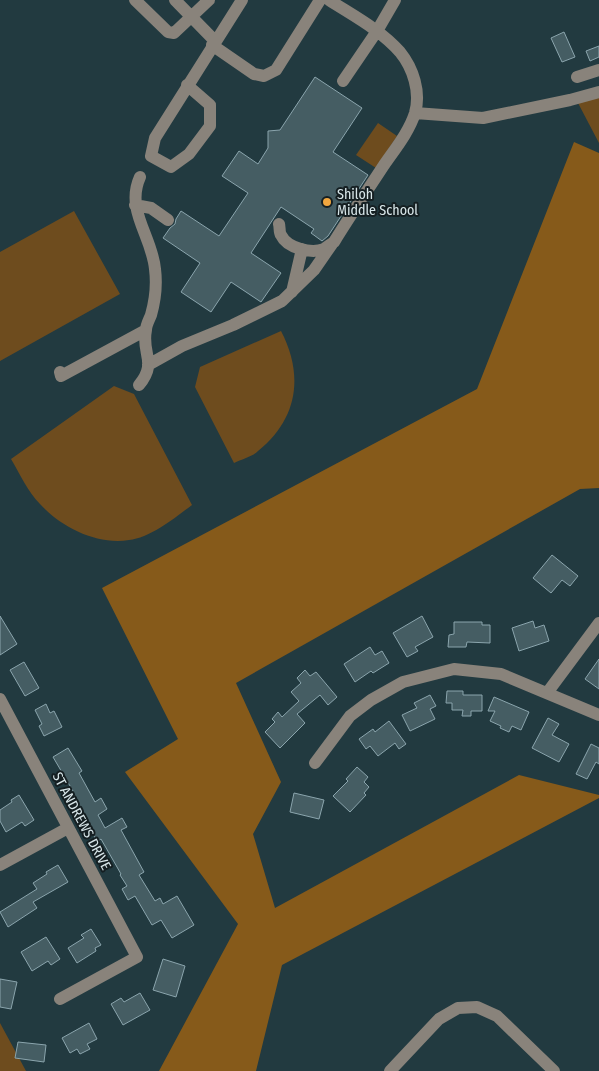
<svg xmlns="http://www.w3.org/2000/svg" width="599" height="1071" font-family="'Fira Sans Condensed',sans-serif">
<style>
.green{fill:#6e4c1e}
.forest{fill:#865a1a}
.building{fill:#455d63;stroke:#8ba5ad}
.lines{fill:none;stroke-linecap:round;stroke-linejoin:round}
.minor{stroke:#89837b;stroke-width:12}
.poi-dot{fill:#f0a63f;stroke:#151f22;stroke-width:2}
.labels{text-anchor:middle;stroke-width:4;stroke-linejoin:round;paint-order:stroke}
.poi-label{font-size:14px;fill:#d8e6e9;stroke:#151f22;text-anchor:start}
.street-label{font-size:14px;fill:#d8e6e9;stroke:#151f22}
</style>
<rect width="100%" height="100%" fill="#223a40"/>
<path class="green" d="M 599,97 L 599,143 L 578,103 Z
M 378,123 L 397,136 L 376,168 L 356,155 Z
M 74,211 L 120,294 L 0,361 L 0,252 Z
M 281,331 C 304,375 298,419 258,451 C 252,457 242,459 234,463 L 195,387 L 200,367 Z
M 114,386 L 134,394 L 192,505 C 176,517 150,538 129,540 C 97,545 62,528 40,504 C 28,492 20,474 11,459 Z
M 0,1023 L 26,1071 L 0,1071 Z"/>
<path class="forest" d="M 574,142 L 599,153 L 599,488 L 580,489 L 236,683 L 281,782 L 253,834 L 275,908 L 519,775 L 599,795 L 599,798 L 282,965 L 256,1071 L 159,1071 L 238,924 L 125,772 L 178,739 L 102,588 L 477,389 Z"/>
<path class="building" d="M 564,32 L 575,57 L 562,62 L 551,38 Z
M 599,46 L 599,57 L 590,61 L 586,51 Z
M 315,77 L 362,108 L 333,152 L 368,175 L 328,236 L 322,241 L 311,233 L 314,229 L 281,207 L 251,253 L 281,273 L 261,302 L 231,282 L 211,312 L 181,292 L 200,263 L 163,238 L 170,228 L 175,224 L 176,219 L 181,211 L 219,236 L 248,193 L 222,176 L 239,151 L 258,164 L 268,148 L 268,131 L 280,130 Z
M 552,555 L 578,576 L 570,586 L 562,580 L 551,593 L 533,578 Z
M 0,616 L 17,644 L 0,655 Z
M 422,616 L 433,637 L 415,647 L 418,651 L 407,657 L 393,633 Z
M 533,621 L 535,628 L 544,625 L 549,641 L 519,651 L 512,628 Z
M 454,622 L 482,622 L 482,625 L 490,625 L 490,643 L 467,642 L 466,647 L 448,647 L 449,635 L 454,634 Z
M 370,647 L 375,655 L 382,651 L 389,663 L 373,673 L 371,671 L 355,682 L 344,664 Z
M 599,659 L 599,689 L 585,679 Z
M 24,662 L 39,688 L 25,696 L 10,670 Z
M 305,670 L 310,676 L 316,672 L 337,697 L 328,705 L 320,695 L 297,714 L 305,723 L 280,748 L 265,732 L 275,722 L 272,719 L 278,712 L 282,717 L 299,701 L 291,692 L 301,683 L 297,678 Z
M 447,691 L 463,691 L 463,695 L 482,695 L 482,711 L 471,711 L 471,716 L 462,716 L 463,710 L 452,710 L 452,703 L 446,703 Z
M 430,695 L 436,706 L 430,709 L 435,719 L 410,731 L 402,715 L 417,708 L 414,703 Z
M 494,697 L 529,712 L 521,730 L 512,726 L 509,732 L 500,728 L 501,726 L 490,721 L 495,711 L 488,711 Z
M 46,704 L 50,713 L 54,711 L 62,727 L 44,736 L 39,726 L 42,724 L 35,710 Z
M 548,718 L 559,724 L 552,735 L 569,744 L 559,762 L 532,748 Z
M 389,721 L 406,744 L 399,749 L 395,743 L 378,756 L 370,746 L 366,749 L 359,739 L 373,729 L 375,732 Z
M 591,744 L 599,748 L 599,764 L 596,762 L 587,779 L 576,774 Z
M 68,748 L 82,771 L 79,773 L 95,802 L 101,798 L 107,809 L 98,815 L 105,828 L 122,818 L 127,827 L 121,830 L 144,872 L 139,875 L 155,901 L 160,898 L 163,904 L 177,896 L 194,925 L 172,938 L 161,920 L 152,925 L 135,896 L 128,900 L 122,889 L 127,886 L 120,875 L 121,874 L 101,839 L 97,842 L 72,792 L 73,791 L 53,757 Z
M 357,767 L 368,777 L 364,782 L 369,787 L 364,793 L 366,795 L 350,812 L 333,796 L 348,781 L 346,779 Z
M 294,793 L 324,800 L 319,819 L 290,812 Z
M 19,795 L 34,820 L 25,826 L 22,822 L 6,832 L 0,821 L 0,810 L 12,802 L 11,800 Z
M 58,865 L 68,882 L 33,902 L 37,908 L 8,927 L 0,912 L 37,889 L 33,883 L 47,874 L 46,872 Z
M 91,929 L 101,945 L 95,948 L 96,951 L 77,963 L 68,948 L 84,938 L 81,935 Z
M 46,937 L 60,959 L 51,965 L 48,961 L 32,971 L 21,952 Z
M 163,959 L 185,966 L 176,997 L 153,990 Z
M 0,979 L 17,982 L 11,1009 L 0,1007 Z
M 140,993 L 150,1010 L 123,1025 L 111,1004 L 121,998 L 124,1002 Z
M 89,1023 L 97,1039 L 87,1044 L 90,1049 L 80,1054 L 77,1049 L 70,1053 L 62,1038 Z
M 18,1042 L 46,1045 L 44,1062 L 15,1058 Z"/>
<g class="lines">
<path class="minor" d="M 135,0 L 168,32 L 174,33 L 209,0
M 175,0 L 215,41
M 212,45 L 254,74 L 264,76 L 276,70 L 320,0
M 577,77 L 599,70
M 343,81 L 377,31 L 395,0
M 187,85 L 210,105 L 210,126 L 189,154 L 171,167 L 151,156 L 155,138 L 242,0
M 415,113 L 483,118 L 570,100 L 599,92
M 135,205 L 151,208 L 168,220
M 279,224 C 280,227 279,232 281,235 C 287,248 311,254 324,249 C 327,247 331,244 334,242 C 350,216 367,191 384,165 C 395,149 409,132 415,113 C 421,92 413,68 400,52 C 381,30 352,15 329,0
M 292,292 L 302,249
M 148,365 L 182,346 L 233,325 L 282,301 L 314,270 L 332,244
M 60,372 L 61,376 L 146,330
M 139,385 C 158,362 141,354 146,330 C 146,325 149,320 151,315 C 155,301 157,285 155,269 C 152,236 125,210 140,177
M 547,693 L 599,623
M 0,699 L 137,957 L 60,999
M 315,763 L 350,716 L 371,700 L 403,682 L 454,669 L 501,674 L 599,715
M 0,865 L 68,828
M 390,1071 L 439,1019 L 458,1008 L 477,1007 L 497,1016 L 554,1071"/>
</g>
<circle class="poi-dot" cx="327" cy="202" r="5"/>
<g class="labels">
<g class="poi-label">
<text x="337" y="199">Shiloh<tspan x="337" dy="16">Middle School</tspan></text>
</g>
<g class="street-label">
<text transform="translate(82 821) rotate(62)" y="5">ST ANDREWS DRIVE</text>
</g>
</g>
</svg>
